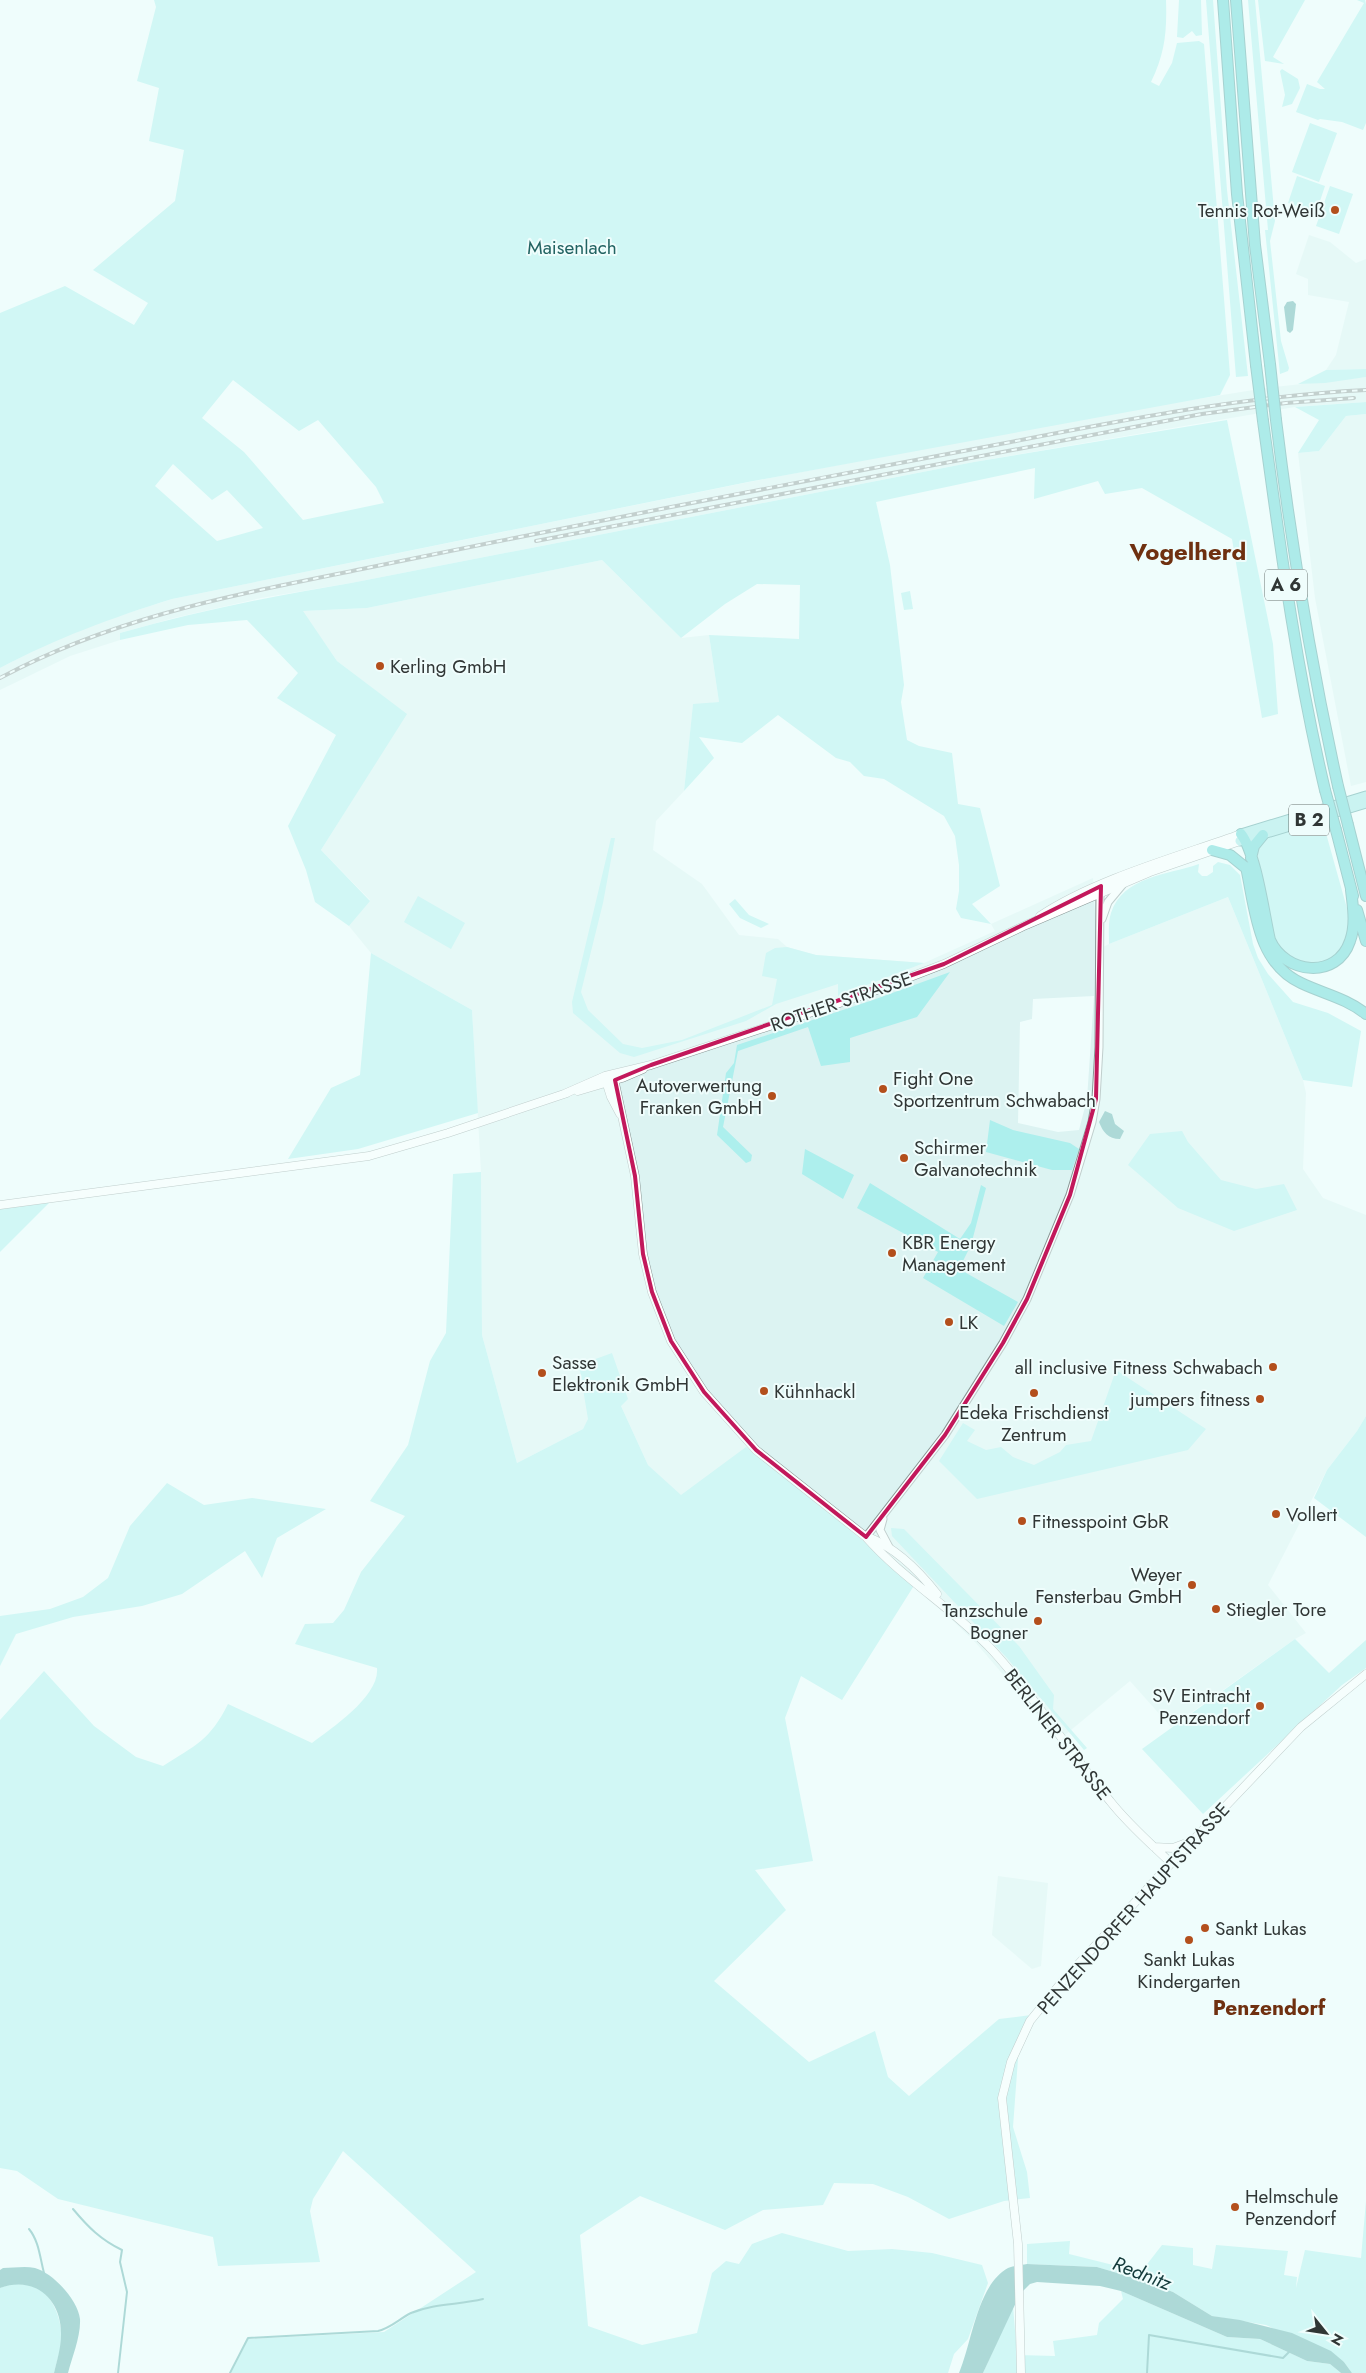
<svg xmlns="http://www.w3.org/2000/svg" width="1366" height="2373" font-family="Jost,sans-serif">
<style>
.built{fill:#dcf3f2;fill-rule:evenodd}
.green{fill:#adefed;fill-rule:evenodd}
.water{fill:#5eaeac}
.lines{fill:none;stroke-linecap:round;stroke-linejoin:round}
.stream{stroke:#5eaeac;stroke-width:2}
.tertiary-casing{stroke:#899695;stroke-width:9}
.secondary-casing{stroke:#899695;stroke-width:9}
.primary-casing{stroke:#4e9d9c;stroke-width:11}
.motorway-casing{stroke:#4e9d9c;stroke-width:12}
.tertiary{stroke:#fff;stroke-width:7}
.secondary{stroke:#fff;stroke-width:8}
.primary{stroke:#9ee6e5;stroke-width:9}
.motorway{stroke:#5ed5d3;stroke-width:10}
.rail-casing{stroke:#8f9998;stroke-width:4}
.rail{stroke:#effdfc;stroke-width:2;stroke-dasharray:5.5;stroke-linecap:butt}
.motorway-bridge-casing{stroke:#4e9d9c;stroke-width:12;stroke-linecap:butt}
.motorway-bridge{stroke:#5ed5d3;stroke-width:10}
.marked{fill:none;stroke:#c2185b;stroke-width:4;stroke-linejoin:round}
.poi-dot{fill:#b34f1c;stroke:#effdfc;stroke-width:2}
.labels{text-anchor:middle;stroke-width:4;stroke-linejoin:round;paint-order:stroke}
.shield{fill:#effdfc;stroke:#697271;stroke-width:1}
.shield-label{font-size:18px;font-weight:bold;fill:#303635}
.poi-label{font-size:19px;fill:#303635;stroke:#effdfc;text-anchor:start}
.park-label{font-size:19px;fill:#216362;stroke:#effdfc}
.street-label{font-size:19px;fill:#303635;stroke:#effdfc}
.water-label{font-size:20px;font-style:italic;fill:#143b3b;stroke:#effdfc}
.quarter-label{font-size:21px;font-weight:bold;fill:#6f3010;stroke:#effdfc}
.district-label{font-size:24px;font-weight:bold;fill:#6f3010;stroke:#effdfc}
</style>
<rect width="100%" height="100%" fill="#effdfc"/>
<path class="built" d="M 1309,235 L 1330,242 L 1356,263 L 1366,259 L 1366,369 L 1326,370 L 1336,355 L 1349,302 L 1308,295 L 1308,279 L 1296,274 Z
M 1366,377 L 1366,402 L 1295,407 L 974,462 L 351,583 L 261,598 L 174,618 L 120,633 L 120,640 L 70,656 L 0,690 L 0,668 L 44,645 L 103,621 L 172,599 L 749,482 L 1129,410 L 1266,388 Z
M 1366,414 L 1366,782 L 1351,786 L 1315,598 L 1298,453 L 1319,451 L 1346,416 Z
M 602,560 L 681,638 L 709,635 L 719,702 L 693,705 L 684,791 L 656,821 L 653,850 L 702,884 L 739,935 L 778,939 L 787,947 L 816,955 L 924,963 L 995,931 L 991,924 L 1093,878 L 1097,950 L 1109,944 L 1228,897 L 1303,1080 L 1306,1093 L 1303,1169 L 1323,1198 L 1366,1215 L 1366,1416 L 1357,1431 L 1327,1470 L 1268,1585 L 1306,1633 L 1295,1639 L 1171,1727 L 1130,1681 L 1059,1740 L 976,1643 L 915,1584 L 860,1538 L 813,1502 L 683,1498 L 648,1465 L 621,1406 L 579,1365 L 589,1419 L 583,1429 L 517,1463 L 482,1335 L 481,1172 L 472,1010 L 371,953 L 349,926 L 370,900 L 321,850 L 406,714 L 337,661 L 302,611 L 367,608 ZM 1094,996 L 1087,1099 L 1079,1130 L 1058,1132 L 1018,1123 L 1020,1022 L 1032,1019 L 1033,999 Z
M 998,1876 L 1048,1883 L 1041,1966 L 1032,1969 L 992,1935 Z"/>
<path class="green" d="M 154,0 L 1166,0 C 1167,32 1165,53 1151,82 L 1159,86 L 1172,63 L 1177,43 L 1199,41 L 1204,44 L 1230,375 L 1220,395 L 748,482 L 172,599 C 111,618 57,638 0,668 L 0,313 L 65,286 L 134,325 L 148,303 L 93,270 L 175,201 L 184,150 L 149,141 L 159,88 L 137,81 L 156,7 ZM 233,380 L 299,431 L 318,420 L 376,487 L 384,503 L 303,520 L 244,452 L 202,418 ZM 173,464 L 212,500 L 227,490 L 263,528 L 217,541 L 155,486 Z
M 1179,0 L 1201,0 L 1202,35 L 1196,36 L 1192,31 L 1183,38 L 1177,37 Z
M 1206,0 L 1213,0 L 1227,190 L 1248,376 L 1236,377 Z
M 1248,0 L 1255,0 L 1275,221 L 1270,241 L 1273,268 L 1281,341 L 1289,368 L 1288,371 L 1280,374 L 1265,230 L 1268,230 Z
M 1258,0 L 1305,0 L 1273,57 L 1284,64 L 1265,61 Z
M 1357,0 L 1365,0 L 1366,4 L 1366,123 L 1363,130 L 1342,122 L 1320,119 L 1318,120 L 1296,112 L 1307,84 L 1320,89 L 1325,89 L 1317,82 L 1364,3 Z
M 1282,69 L 1298,79 L 1300,88 L 1292,104 L 1282,107 L 1285,95 L 1280,71 Z
M 1310,123 L 1337,133 L 1319,182 L 1292,172 Z
M 1297,176 L 1325,186 L 1316,213 L 1288,203 Z
M 1330,186 L 1353,194 L 1339,234 L 1316,226 Z
M 1366,369 L 1366,377 L 1325,383 L 1298,384 L 1326,370 Z
M 1366,402 L 1366,414 L 1346,416 L 1319,451 L 1298,453 L 1319,420 L 1295,407 Z
M 1227,420 L 1273,644 L 1278,714 L 1262,718 L 1232,539 L 1142,488 L 1105,494 L 1098,481 L 1034,499 L 1035,468 L 876,502 L 890,565 L 904,685 L 901,702 L 907,740 L 919,746 L 952,753 L 958,804 L 980,808 L 1000,886 L 972,904 L 991,924 L 961,918 L 956,909 L 959,891 L 959,865 L 955,836 L 944,816 L 884,779 L 864,776 L 850,762 L 836,758 L 778,715 L 742,743 L 699,737 L 714,758 L 684,791 L 693,704 L 719,702 L 709,635 L 799,639 L 800,585 L 757,584 L 725,604 L 681,638 L 602,560 L 367,608 L 303,611 L 337,661 L 407,714 L 321,850 L 370,901 L 349,926 L 315,902 L 306,870 L 288,826 L 336,735 L 277,698 L 298,673 L 247,620 L 188,625 L 120,640 L 120,633 C 196,611 273,596 351,583 L 974,462 Z
M 910,591 L 913,609 L 904,610 L 901,593 Z
M 1322,819 L 1348,912 L 1350,929 L 1344,946 L 1329,961 L 1300,964 L 1276,945 L 1257,852 C 1265,829 1301,826 1322,819 Z
M 611,838 L 615,838 L 603,903 L 581,992 L 588,1010 L 623,1044 L 642,1048 L 682,1040 L 772,1005 L 777,979 L 762,976 L 766,953 L 775,948 L 787,947 L 816,955 L 924,963 L 838,996 L 838,984 L 776,1004 L 746,1021 L 634,1057 L 620,1053 L 573,1013 L 572,1002 Z
M 1218,862 L 1230,865 L 1240,875 L 1253,944 L 1258,958 L 1268,974 L 1293,1002 L 1328,1013 L 1361,1031 L 1352,1087 L 1303,1080 L 1228,897 L 1109,944 C 1109,934 1108,922 1111,913 C 1123,876 1168,875 1199,864 L 1198,872 L 1202,876 L 1207,876 L 1213,872 L 1213,866 Z
M 418,896 L 465,923 L 451,949 L 404,922 Z
M 735,899 L 749,915 L 769,924 L 761,928 L 740,918 L 729,904 Z
M 371,953 L 472,1010 L 478,1113 L 358,1149 L 288,1159 L 331,1088 L 360,1075 Z
M 950,972 L 917,1017 L 850,1038 L 850,1062 L 821,1066 L 808,1027 L 738,1051 L 723,1127 L 752,1155 L 751,1161 L 746,1163 L 717,1135 L 726,1073 L 734,1063 L 737,1045 L 873,1000 Z
M 990,1120 L 1013,1130 L 1070,1143 L 1079,1149 L 1072,1170 L 1052,1170 L 986,1152 Z
M 1182,1131 L 1188,1142 L 1221,1180 L 1256,1189 L 1284,1184 L 1297,1210 L 1234,1231 L 1178,1208 L 1128,1165 L 1150,1134 Z
M 805,1149 L 854,1175 L 843,1199 L 802,1174 Z
M 481,1172 L 482,1335 L 517,1463 L 583,1429 L 588,1419 L 579,1365 L 612,1353 L 628,1399 L 621,1406 L 648,1465 L 681,1495 L 746,1447 L 860,1538 L 915,1584 L 842,1700 L 801,1676 L 785,1718 L 813,1861 L 755,1870 L 786,1910 L 714,1981 L 809,2062 L 875,2031 L 888,2077 L 909,2096 L 999,2019 L 1031,2015 L 1017,2042 L 1018,2059 L 1013,2127 L 1027,2172 L 1030,2198 L 1004,2201 L 949,2219 L 908,2197 L 873,2184 L 834,2183 L 823,2205 L 763,2210 L 725,2230 L 640,2196 L 580,2235 L 588,2326 L 642,2345 L 697,2333 L 712,2273 L 726,2261 L 739,2264 L 752,2244 L 782,2233 L 848,2251 L 892,2249 L 932,2253 L 982,2265 L 988,2283 L 968,2339 L 954,2354 L 948,2373 L 231,2373 L 248,2339 L 384,2332 L 476,2272 L 343,2151 L 313,2199 L 310,2211 L 320,2262 L 218,2266 L 213,2237 L 58,2199 L 17,2171 L 0,2168 L 0,1720 L 44,1671 L 94,1726 L 136,1757 L 163,1766 C 196,1745 210,1740 228,1704 L 312,1743 C 332,1728 380,1696 377,1668 L 295,1644 L 305,1624 L 333,1623 L 344,1610 L 361,1572 L 405,1516 L 370,1501 L 408,1445 L 430,1361 L 446,1333 L 453,1174 Z
M 870,1183 L 960,1239 L 971,1223 L 981,1185 L 986,1188 L 971,1245 L 959,1269 L 1018,1302 L 1004,1326 L 923,1278 L 938,1252 L 857,1208 Z
M 50,1202 L 0,1252 L 0,1208 Z
M 1116,1370 L 1206,1429 L 1188,1450 L 977,1499 L 939,1461 L 963,1423 L 975,1430 L 967,1441 L 986,1450 L 1001,1447 L 1013,1457 L 1034,1465 L 1060,1452 L 1066,1445 L 1091,1441 Z
M 1366,1416 L 1366,1537 L 1314,1498 L 1327,1470 L 1357,1431 Z
M 167,1483 L 204,1505 L 252,1498 L 326,1509 L 277,1538 L 262,1578 L 245,1551 L 182,1594 L 142,1606 L 73,1617 L 16,1634 L 0,1666 L 0,1616 L 50,1609 L 83,1597 L 108,1578 L 130,1526 Z
M 891,1528 L 904,1529 L 1019,1646 L 1054,1695 L 1053,1709 L 1087,1748 L 1084,1750 L 1007,1658 L 892,1536 Z
M 1295,1639 L 1329,1673 L 1366,1640 L 1366,1668 L 1342,1685 L 1203,1814 L 1142,1749 Z
M 1366,2201 L 1366,2373 L 1352,2373 L 1344,2362 L 1266,2325 L 1212,2316 L 1173,2292 L 1141,2280 L 1097,2267 L 1027,2264 L 1027,2244 L 1070,2241 L 1069,2254 L 1141,2272 L 1162,2245 L 1193,2248 L 1193,2265 L 1212,2269 L 1216,2245 L 1288,2251 L 1284,2275 L 1297,2277 L 1296,2288 L 1305,2250 L 1361,2258 Z
M 11,2284 C 20,2284 29,2284 37,2288 C 56,2297 64,2328 61,2346 C 59,2355 56,2364 54,2373 L 0,2373 L 0,2288 Z
M 1121,2291 L 1227,2337 L 1260,2339 L 1307,2361 L 1330,2364 L 1341,2373 L 983,2373 L 1013,2306 L 1017,2355 L 1055,2356 L 1053,2341 L 1097,2335 L 1099,2323 L 1123,2299 Z"/>
<path class="water" d="M 1293,301 L 1296,304 L 1293,330 L 1290,333 L 1287,331 L 1284,307 L 1287,302 Z
M 1105,1111 L 1112,1114 L 1115,1124 L 1124,1131 L 1120,1139 C 1108,1139 1103,1132 1099,1122 Z
M 1027,2264 L 1097,2267 L 1141,2280 L 1173,2292 L 1212,2316 L 1240,2320 L 1292,2333 L 1331,2351 L 1344,2362 L 1352,2373 L 1341,2373 L 1330,2364 L 1307,2361 L 1260,2339 L 1227,2337 L 1121,2291 L 1100,2286 L 1037,2282 L 1030,2284 L 1020,2294 L 983,2373 L 959,2373 C 972,2343 977,2285 1008,2268 C 1013,2266 1021,2265 1027,2264 Z
M 3,2268 C 13,2268 25,2266 35,2268 C 53,2273 78,2300 80,2319 C 81,2336 72,2357 68,2373 L 54,2373 C 57,2360 61,2348 61,2335 C 62,2299 34,2275 0,2288 L 0,2270 Z"/>
<g class="lines">
<path class="stream" d="M 73,2209 C 88,2227 101,2240 122,2250 L 120,2262 L 127,2292 L 118,2373
M 29,2229 C 39,2241 40,2258 44,2273
M 230,2373 L 248,2338 L 378,2331 C 391,2328 399,2319 411,2313 C 435,2303 459,2305 483,2299
M 1147,2373 L 1149,2335 L 1283,2358 L 1289,2352"/>
<g class="tertiary-casing">
<path id="tertiary" d="M 1102,919 L 1108,902 L 1123,884
M 883,1519 L 880,1530 L 889,1547
M 866,1537 L 945,1435 L 1003,1343 L 1027,1299 L 1070,1195 L 1092,1122 L 1096,1099 L 1099,1047 L 1100,888"/>
</g>
<g class="secondary-casing">
<path id="secondary" d="M 1040,916 C 1096,879 1177,857 1241,834
M 613,1074 L 635,1176 L 643,1254 L 652,1292 L 671,1341 L 704,1392 L 756,1450 L 866,1537 C 903,1579 954,1609 993,1651 C 1036,1698 1069,1752 1110,1801 C 1128,1824 1150,1843 1171,1863
M 605,1078 L 611,1097 L 620,1114
M 578,1091 L 622,1078 L 643,1069
M 564,1094 L 605,1076 L 651,1065 L 861,996 L 944,964 L 1026,925 L 1150,872 L 1240,841
M 0,1205 L 369,1156 L 448,1133 L 567,1093
M 868,1537 C 896,1548 919,1571 937,1594
M 1154,1847 L 1173,1848 L 1192,1841
M 1021,2373 L 1018,2244 L 1002,2098 L 1011,2062 L 1030,2021 L 1061,1983 L 1160,1875 L 1301,1727 L 1366,1674"/>
</g>
<g class="primary-casing">
<path id="primary" d="M 1241,834 L 1366,796
M 1240,841 L 1366,803"/>
</g>
<g class="motorway-casing">
<path id="motorway" d="M 1223,0 L 1237,194 L 1256,365
M 1236,0 L 1255,245 L 1270,364
M 1276,420 C 1291,543 1311,665 1338,786
M 1263,421 C 1280,545 1296,668 1325,790
M 1348,825 L 1366,896
M 1336,830 L 1353,896
M 1241,834 C 1256,853 1264,914 1270,940 C 1285,974 1337,980 1350,941 C 1356,925 1353,907 1351,890
M 1212,850 L 1230,855 L 1246,868
M 1251,858 L 1254,846 L 1263,835
M 1246,867 C 1255,908 1257,963 1301,983 C 1324,994 1346,998 1366,1014
M 1357,910 L 1366,941"/>
</g>
<use href="#tertiary" class="tertiary"/>
<use href="#secondary" class="secondary"/>
<use href="#primary" class="primary"/>
<use href="#motorway" class="motorway"/>
<g class="rail-casing">
<path id="rail" d="M 536,541 L 1202,414 L 1286,403 L 1354,398
M 0,678 C 116,616 235,595 362,569 C 463,548 565,528 666,508 C 781,485 896,464 1011,442 C 1129,419 1246,396 1366,390"/>
</g>
<use href="#rail" class="rail"/>
<g class="motorway-bridge-casing">
<path id="motorway-bridge" d="M 1270,364 L 1276,420
M 1256,365 L 1263,421
M 1338,786 L 1348,825
M 1325,790 L 1336,830"/>
</g>
<use href="#motorway-bridge" class="motorway-bridge"/>
</g>
<path d="M0 0H1366V2373H0ZM 1101,886 L 1096,1099 L 1070,1195 L 1027,1299 L 1003,1343 L 945,1435 L 866,1537 L 756,1450 L 704,1392 L 671,1341 L 652,1292 L 643,1254 L 635,1176 L 615,1080 L 651,1065 L 944,964 Z" fill="#effdfc" fill-opacity=".55" fill-rule="evenodd"/>
<path class="marked" d="M 1101,886 L 1096,1099 L 1070,1195 L 1027,1299 L 1003,1343 L 945,1435 L 866,1537 L 756,1450 L 704,1392 L 671,1341 L 652,1292 L 643,1254 L 635,1176 L 615,1080 L 651,1065 L 944,964 Z"/>
<g class="poi-dot">
<circle cx="1335" cy="210" r="5"/>
<circle cx="380" cy="666" r="5"/>
<circle cx="883" cy="1089" r="5"/>
<circle cx="772" cy="1096" r="5"/>
<circle cx="904" cy="1158" r="5"/>
<circle cx="892" cy="1253" r="5"/>
<circle cx="949" cy="1322" r="5"/>
<circle cx="1273" cy="1367" r="5"/>
<circle cx="542" cy="1373" r="5"/>
<circle cx="764" cy="1391" r="5"/>
<circle cx="1034" cy="1393" r="5"/>
<circle cx="1260" cy="1399" r="5"/>
<circle cx="1276" cy="1514" r="5"/>
<circle cx="1022" cy="1521" r="5"/>
<circle cx="1192" cy="1585" r="5"/>
<circle cx="1216" cy="1609" r="5"/>
<circle cx="1038" cy="1621" r="5"/>
<circle cx="1260" cy="1706" r="5"/>
<circle cx="1205" cy="1928" r="5"/>
<circle cx="1189" cy="1940" r="5"/>
<circle cx="1235" cy="2207" r="5"/>
</g>
<g class="labels">
<g class="shield">
<rect x="1265" y="569.5" width="42" height="31" rx="4"/>
<rect x="1289" y="804.5" width="40" height="31" rx="4"/>
</g>
<g class="shield-label">
<text x="1286" y="591">A 6</text>
<text x="1309" y="826">B 2</text>
</g>
<g class="poi-label">
<text x="1325" y="217" text-anchor="end">Tennis Rot-Weiß</text>
<text x="390" y="673">Kerling GmbH</text>
<text x="893" y="1085">Fight One<tspan x="893" dy="22">Sportzentrum Schwabach</tspan></text>
<text x="762" y="1092" text-anchor="end">Autoverwertung<tspan x="762" dy="22">Franken GmbH</tspan></text>
<text x="914" y="1154">Schirmer<tspan x="914" dy="22">Galvanotechnik</tspan></text>
<text x="902" y="1249">KBR Energy<tspan x="902" dy="22">Management</tspan></text>
<text x="959" y="1329">LK</text>
<text x="552" y="1369">Sasse<tspan x="552" dy="22">Elektronik GmbH</tspan></text>
<text x="1263" y="1374" text-anchor="end">all inclusive Fitness Schwabach</text>
<text x="774" y="1398">Kühnhackl</text>
<text x="1250" y="1406" text-anchor="end">jumpers fitness</text>
<text x="1034" y="1419" text-anchor="middle">Edeka Frischdienst<tspan x="1034" dy="22">Zentrum</tspan></text>
<text x="1286" y="1521">Vollert</text>
<text x="1032" y="1528">Fitnesspoint GbR</text>
<text x="1182" y="1581" text-anchor="end">Weyer<tspan x="1182" dy="22">Fensterbau GmbH</tspan></text>
<text x="1226" y="1616">Stiegler Tore</text>
<text x="1028" y="1617" text-anchor="end">Tanzschule<tspan x="1028" dy="22">Bogner</tspan></text>
<text x="1250" y="1702" text-anchor="end">SV Eintracht<tspan x="1250" dy="22">Penzendorf</tspan></text>
<text x="1215" y="1935">Sankt Lukas</text>
<text x="1189" y="1966" text-anchor="middle">Sankt Lukas<tspan x="1189" dy="22">Kindergarten</tspan></text>
<text x="1245" y="2203">Helmschule<tspan x="1245" dy="22">Penzendorf</tspan></text>
</g>
<g class="park-label">
<text x="572" y="254">Maisenlach</text>
</g>
<g class="street-label">
<text transform="translate(841 1001) rotate(-19)" y="7">ROTHER STRASSE</text>
<text transform="translate(1058 1734) rotate(52)" y="7">BERLINER STRASSE</text>
<text transform="translate(1133 1908) rotate(-48)" y="7">PENZENDORFER HAUPTSTRASSE</text>
</g>
<g class="water-label">
<text transform="translate(1142 2273) rotate(21)" y="7">Rednitz</text>
</g>
<g class="quarter-label">
<text x="1269" y="2015">Penzendorf</text>
</g>
<g class="district-label">
<text x="1188" y="560">Vogelherd</text>
</g>
</g>
<g transform="translate(1326 2333) rotate(120)" stroke="#effdfc" stroke-width="4" paint-order="stroke">
<path d="M0-4L9 19L0 12L-9 19Z" fill="#303635"/>
<text y="-8" font-size="14" font-weight="bold" text-anchor="middle" fill="#303635">N</text>
</g>
</svg>
